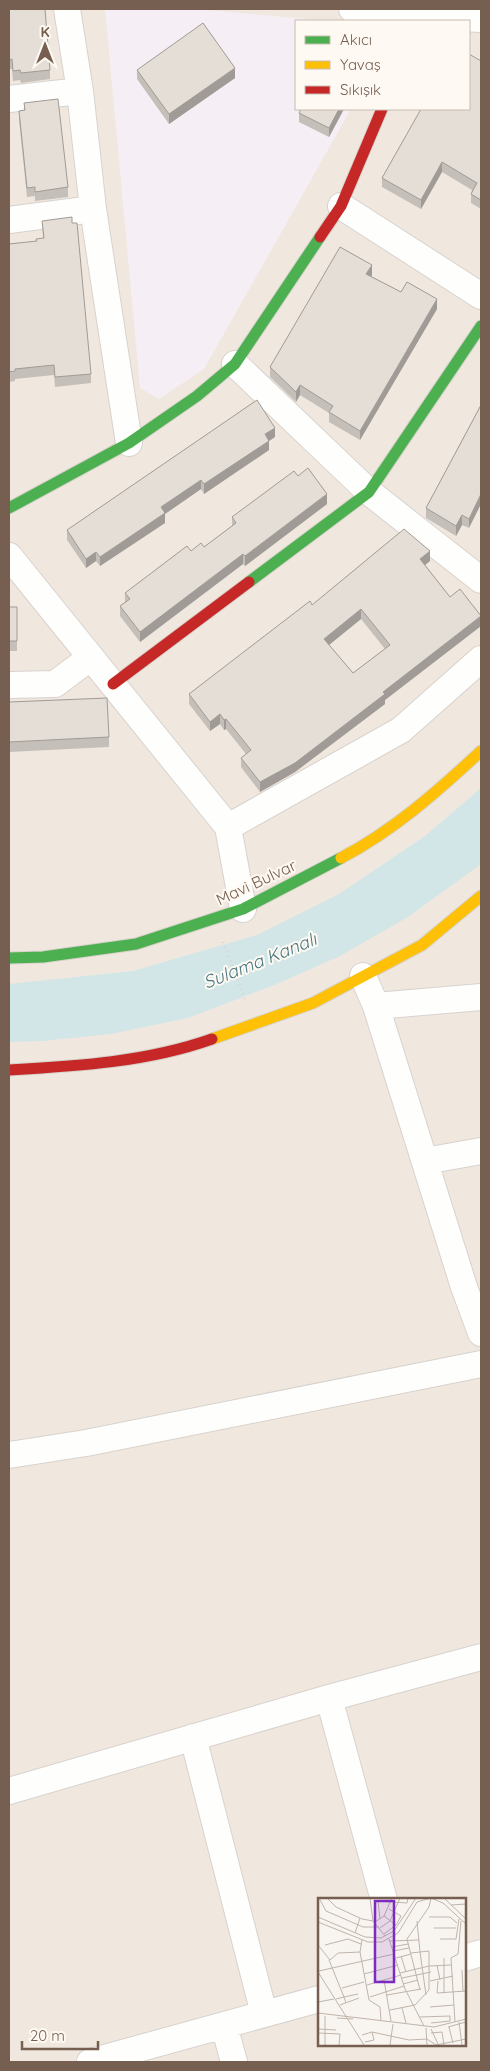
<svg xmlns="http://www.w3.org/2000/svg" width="490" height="2071" font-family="Quicksand,sans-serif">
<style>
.residential{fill:#f0e8de;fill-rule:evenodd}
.education{fill:#f5eef4}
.water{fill:#d2e6e8}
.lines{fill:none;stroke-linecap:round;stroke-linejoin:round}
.street-casing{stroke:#d8d2ce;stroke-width:28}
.fast-casing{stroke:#d6d1ca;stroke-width:13}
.slow-casing{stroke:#d6d1ca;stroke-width:13}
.jam-casing{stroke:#d6d1ca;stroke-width:13}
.path{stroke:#dad5d0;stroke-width:3;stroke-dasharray:1 4;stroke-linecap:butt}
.street{stroke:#fefefd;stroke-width:26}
.fast{stroke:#4caf50;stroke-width:11}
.slow{stroke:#ffc107;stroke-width:11}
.jam{stroke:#c62828;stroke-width:11}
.wall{fill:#c5bfb9;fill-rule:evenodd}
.shaded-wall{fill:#a09b96}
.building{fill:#e5ded7;stroke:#a09b96;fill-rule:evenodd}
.labels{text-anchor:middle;stroke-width:4;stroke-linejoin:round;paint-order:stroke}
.street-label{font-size:16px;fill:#765e50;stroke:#fefaf3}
.water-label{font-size:18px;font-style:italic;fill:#477780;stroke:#fefaf3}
.inset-road{fill:none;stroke:#c0b4ab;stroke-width:1}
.view{fill:#7b2cbf;fill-opacity:0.15;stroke:#7b2cbf;stroke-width:2.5}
.inset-edge{fill:none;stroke:#765e50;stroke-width:2.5}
</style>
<rect width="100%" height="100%" fill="#f8f5f0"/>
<path class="residential" d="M 9,9 L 481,9 L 481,2062 L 9,2062 ZM 296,21 L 469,21 L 469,109 L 296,109 ZM 319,1900 L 464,1900 L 464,2045 L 319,2045 Z"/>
<path class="education" d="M 105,9 L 197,9 L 329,21 L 296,21 L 296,109 L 351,109 L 204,369 L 159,399 L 140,388 Z"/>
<path class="water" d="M 481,788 L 481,864 L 408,917 L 340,956 L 272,986 L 188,1018 L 111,1034 L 43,1041 L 9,1042 L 9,984 L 133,971 L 257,935 L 339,894 L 425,836 Z"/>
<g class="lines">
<g class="street-casing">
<path id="street" d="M 67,9 L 80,91 L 93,209 L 129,443
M 352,9 L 422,16 L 481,19
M 9,99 L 80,91
M 341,206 L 481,296
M 9,220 L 93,209
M 235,364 L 369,492 L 481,580
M 9,556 L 228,827 L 243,909
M 9,685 L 55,684 L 91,657
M 228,827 L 401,730 L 481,659
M 363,976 L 376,1006 L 464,1287 L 481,1333
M 376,1006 L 481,997
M 425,1161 L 481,1151
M 9,1455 L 86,1443 L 481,1364
M 329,1698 L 384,1900
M 193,1737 L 264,2014
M 9,1791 L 329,1698 L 481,1657
M 464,1958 L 481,1953
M 224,2025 L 234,2062
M 90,2062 L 319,1999"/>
</g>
<g class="fast-casing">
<path id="fast" d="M 9,508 L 129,443 L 197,396 L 235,364 L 320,237
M 249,582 L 369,492 L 481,326
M 9,958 L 43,957 L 136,944 L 243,909 L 341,858"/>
</g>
<g class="slow-casing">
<path id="slow" d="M 341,858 C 393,831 438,791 481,751
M 212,1039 L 313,1003 L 422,945 L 481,896"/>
</g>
<g class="jam-casing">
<path id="jam" d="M 320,237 L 341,206 L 382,109
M 113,684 L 249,582
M 9,1070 C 78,1066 147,1062 212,1039"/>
</g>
<path class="path" d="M 223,942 L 245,999"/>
<use href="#street" class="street"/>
<use href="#fast" class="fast"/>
<use href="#slow" class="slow"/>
<use href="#jam" class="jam"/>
</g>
<path class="wall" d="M 9,9 L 50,70 L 50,79 L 21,83 L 20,80 L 13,81 L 12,69 L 9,69 Z
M 481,61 L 481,209 L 471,203 L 471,194 L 472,190 L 442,172 L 421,209 L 382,187 L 382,178 Z
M 137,70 L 235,78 L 169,124 L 137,79 Z
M 24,103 L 68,187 L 68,197 L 35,201 L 35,196 L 27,197 L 19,120 L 19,111 L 24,110 Z
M 344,109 L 329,137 L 299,122 L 299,113 Z
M 42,221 L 91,374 L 91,383 L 55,387 L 54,375 L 15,379 L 15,381 L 9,382 L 9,244 L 36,241 L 43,238 Z
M 372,275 L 371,276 L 401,292 L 437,309 L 360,440 L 329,422 L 329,413 L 300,395 L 296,402 L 270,377 L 270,367 Z
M 481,405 L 469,528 L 462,525 L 456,536 L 426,518 L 426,508 Z
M 275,437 L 269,441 L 269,450 L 204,494 L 201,489 L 165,514 L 165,523 L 100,566 L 96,561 L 86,568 L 67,540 L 67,530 Z
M 298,476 L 327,504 L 245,566 L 243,564 L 140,642 L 120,616 L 120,606 L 125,602 L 125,593 L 191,551 L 204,547 L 232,526 L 232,517 Z
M 430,561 L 425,565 L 450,597 L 481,616 L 481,626 L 385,700 L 385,704 L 295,772 L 260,792 L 241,767 L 241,758 L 246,754 L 226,729 L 224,730 L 220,724 L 210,731 L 189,704 L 189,694 L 312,605 ZM 361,619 L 385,649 L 353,673 L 329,645 Z
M 9,607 L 17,607 L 17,651 L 9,651 Z
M 9,702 L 109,737 L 109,747 L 9,752 Z"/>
<path class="shaded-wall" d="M 235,68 L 235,78 L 169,124 L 169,114 Z
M 339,109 L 344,109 L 329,137 L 329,128 Z
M 442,162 L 442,172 L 421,209 L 421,200 Z
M 372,265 L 372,275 L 366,284 L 366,274 Z
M 437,299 L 437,309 L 360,440 L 360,431 Z
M 300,385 L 300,395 L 296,402 L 296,392 Z
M 275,428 L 275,437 L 269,441 L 269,450 L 204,494 L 204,484 L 265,434 Z
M 201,480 L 201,489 L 165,514 L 165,523 L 100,566 L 100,557 L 161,507 Z
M 327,494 L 327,504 L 245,566 L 245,556 Z
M 481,494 L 481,504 L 469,528 L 469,519 Z
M 462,515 L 462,525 L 456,536 L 456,526 Z
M 430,551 L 430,561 L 420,569 L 420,559 Z
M 96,552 L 96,561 L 86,568 L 86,559 Z
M 243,554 L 243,564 L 140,642 L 140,632 Z
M 361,609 L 361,619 L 324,649 L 324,639 Z
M 481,616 L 481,626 L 385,700 L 385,704 L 295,772 L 260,792 L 260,782 L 383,692 Z
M 220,714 L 220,724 L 210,731 L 210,722 Z
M 226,719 L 226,729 L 224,730 L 224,720 Z"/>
<path class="building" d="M 9,9 L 45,9 L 50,70 L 21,73 L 20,70 L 13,71 L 12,59 L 9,60 Z
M 203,23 L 235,68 L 169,114 L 137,70 Z
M 469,54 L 481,61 L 481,200 L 471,194 L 477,183 L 442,162 L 421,200 L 382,178 L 421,109 L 469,109 Z
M 58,99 L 68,187 L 35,192 L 35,187 L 27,188 L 19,111 L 25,110 L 24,103 Z
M 301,109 L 339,109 L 329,128 L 299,113 Z
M 72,217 L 72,223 L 77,223 L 91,374 L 55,377 L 54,365 L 15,369 L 15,371 L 9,372 L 9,244 L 37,241 L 36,239 L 44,238 L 42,221 Z
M 340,247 L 372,265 L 366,274 L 401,292 L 407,282 L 437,299 L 360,431 L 329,412 L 333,406 L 300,385 L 296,392 L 270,367 Z
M 257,400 L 275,428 L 265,434 L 269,441 L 204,484 L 201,480 L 161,507 L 165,513 L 100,557 L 96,552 L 86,559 L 67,530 Z
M 481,405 L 481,494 L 469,519 L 462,515 L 456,526 L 426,508 Z
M 308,468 L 327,494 L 245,556 L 243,554 L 140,632 L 120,606 L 130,599 L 125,593 L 187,546 L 191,551 L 201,543 L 204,547 L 236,523 L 232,517 L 294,471 L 298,476 Z
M 404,529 L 430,551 L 420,559 L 450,597 L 460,589 L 481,616 L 383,692 L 385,694 L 295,763 L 260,782 L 241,758 L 251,750 L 226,719 L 224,720 L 220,714 L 210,722 L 189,694 L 310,601 L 312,605 ZM 361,609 L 390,645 L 353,673 L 324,639 Z
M 9,607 L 17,607 L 17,641 L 9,641 Z
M 107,698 L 109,737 L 9,742 L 9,702 Z"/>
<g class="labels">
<g class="street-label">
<text transform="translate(256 882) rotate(-25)" y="6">Mavi Bulvar</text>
</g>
<g class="water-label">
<text transform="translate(260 961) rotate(-22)" y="6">Sulama Kanalı</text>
</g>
</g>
<g transform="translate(318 1898)">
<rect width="148" height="148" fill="#f8f5f0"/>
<path class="inset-road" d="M 1,0 L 8,13 L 45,29 L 61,29M 9,0 L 18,9 L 44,21 L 55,23M 52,0 L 55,23 L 67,38M 126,0 L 148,21M 133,7 L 148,6M 66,18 L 78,27M 0,19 L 47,39 L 63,40 L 76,33 L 98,0M 111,19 L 132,19 L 139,25M 62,21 L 60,3 L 89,5 L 90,0M 0,24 L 50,44 L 64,44 L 80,35 L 99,4 L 113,0 L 125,5 L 148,26M 57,24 L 66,18 L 74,0M 62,30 L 72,23 L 82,0M 116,30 L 138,30M 37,35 L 42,20M 66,36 L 78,27 L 83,18 L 71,11M 71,41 L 87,91 L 106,128M 122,41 L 138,41 L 141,21M 72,43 L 101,42M 0,47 L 12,62 L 20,55 L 42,54 L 44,42M 7,47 L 30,41 L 43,46M 74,49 L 90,46M 75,53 L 91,50M 42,54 L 51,102 L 62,109 L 63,122M 93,55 L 102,54 L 108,97M 83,58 L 88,74M 78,60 L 93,56M 11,62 L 26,99 L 18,101M 119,67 L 122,82M 144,72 L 145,93M 1,73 L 76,56M 0,74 L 46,147M 82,75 L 111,68 L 133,67M 46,76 L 80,67M 84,80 L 113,74M 66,82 L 73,123M 112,83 L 135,78M 120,83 L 119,95 L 148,93M 85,86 L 100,82M 49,87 L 83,77M 24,90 L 46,84M 102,92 L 89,41 L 111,9 L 113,0M 126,95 L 126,60M 69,97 L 103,91M 52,99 L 86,88M 0,104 L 16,101M 28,105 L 26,99 L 40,96M 22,107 L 41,100M 112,109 L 136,107M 84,110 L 88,125M 72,112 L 97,107 L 111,92 L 111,53 L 102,54 L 99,23M 0,115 L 116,129 L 148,121M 102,119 L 132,118 L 132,123 L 113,125M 19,120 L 35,121M 137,124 L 133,60 L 140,56 L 143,23M 141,124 L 144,147M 130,129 L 148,124M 131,129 L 135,145M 108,130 L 109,147M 0,131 L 18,132M 113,131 L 120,146M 54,134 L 91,142 L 109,141 L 118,147 L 148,141M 0,135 L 22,136 L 21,147M 113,135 L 124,134 L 126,147M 44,137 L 54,134 L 56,142 L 47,144M 7,147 L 7,118M 72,147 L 75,126"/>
<path class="view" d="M 57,3 L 76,3 L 76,84 L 57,84 Z"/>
<rect width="148" height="148" class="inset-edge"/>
</g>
<rect width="490" height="2071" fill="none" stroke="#765e50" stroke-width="20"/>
<rect x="295" y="20" width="175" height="90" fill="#fefaf3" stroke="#c8bcb2"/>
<rect x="305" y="36" width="25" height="8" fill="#4caf50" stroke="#c8bcb2"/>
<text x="340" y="45" font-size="15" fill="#765e50">Akıcı</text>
<rect x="305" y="61" width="25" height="8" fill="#ffc107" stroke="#c8bcb2"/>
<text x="340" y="70" font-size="15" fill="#765e50">Yavaş</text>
<rect x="305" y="86" width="25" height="8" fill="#c62828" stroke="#c8bcb2"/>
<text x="340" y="95" font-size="15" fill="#765e50">Sıkışık</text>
<g transform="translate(45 45)" stroke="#fefaf3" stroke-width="4" paint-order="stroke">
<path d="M0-4L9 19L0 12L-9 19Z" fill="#765e50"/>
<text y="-8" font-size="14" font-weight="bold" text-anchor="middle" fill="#765e50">K</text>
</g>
<path d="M22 2041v8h76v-8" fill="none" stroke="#765e50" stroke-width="2.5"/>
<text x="30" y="2041" font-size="15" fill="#765e50" stroke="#fefaf3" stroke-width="4" paint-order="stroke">20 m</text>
</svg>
